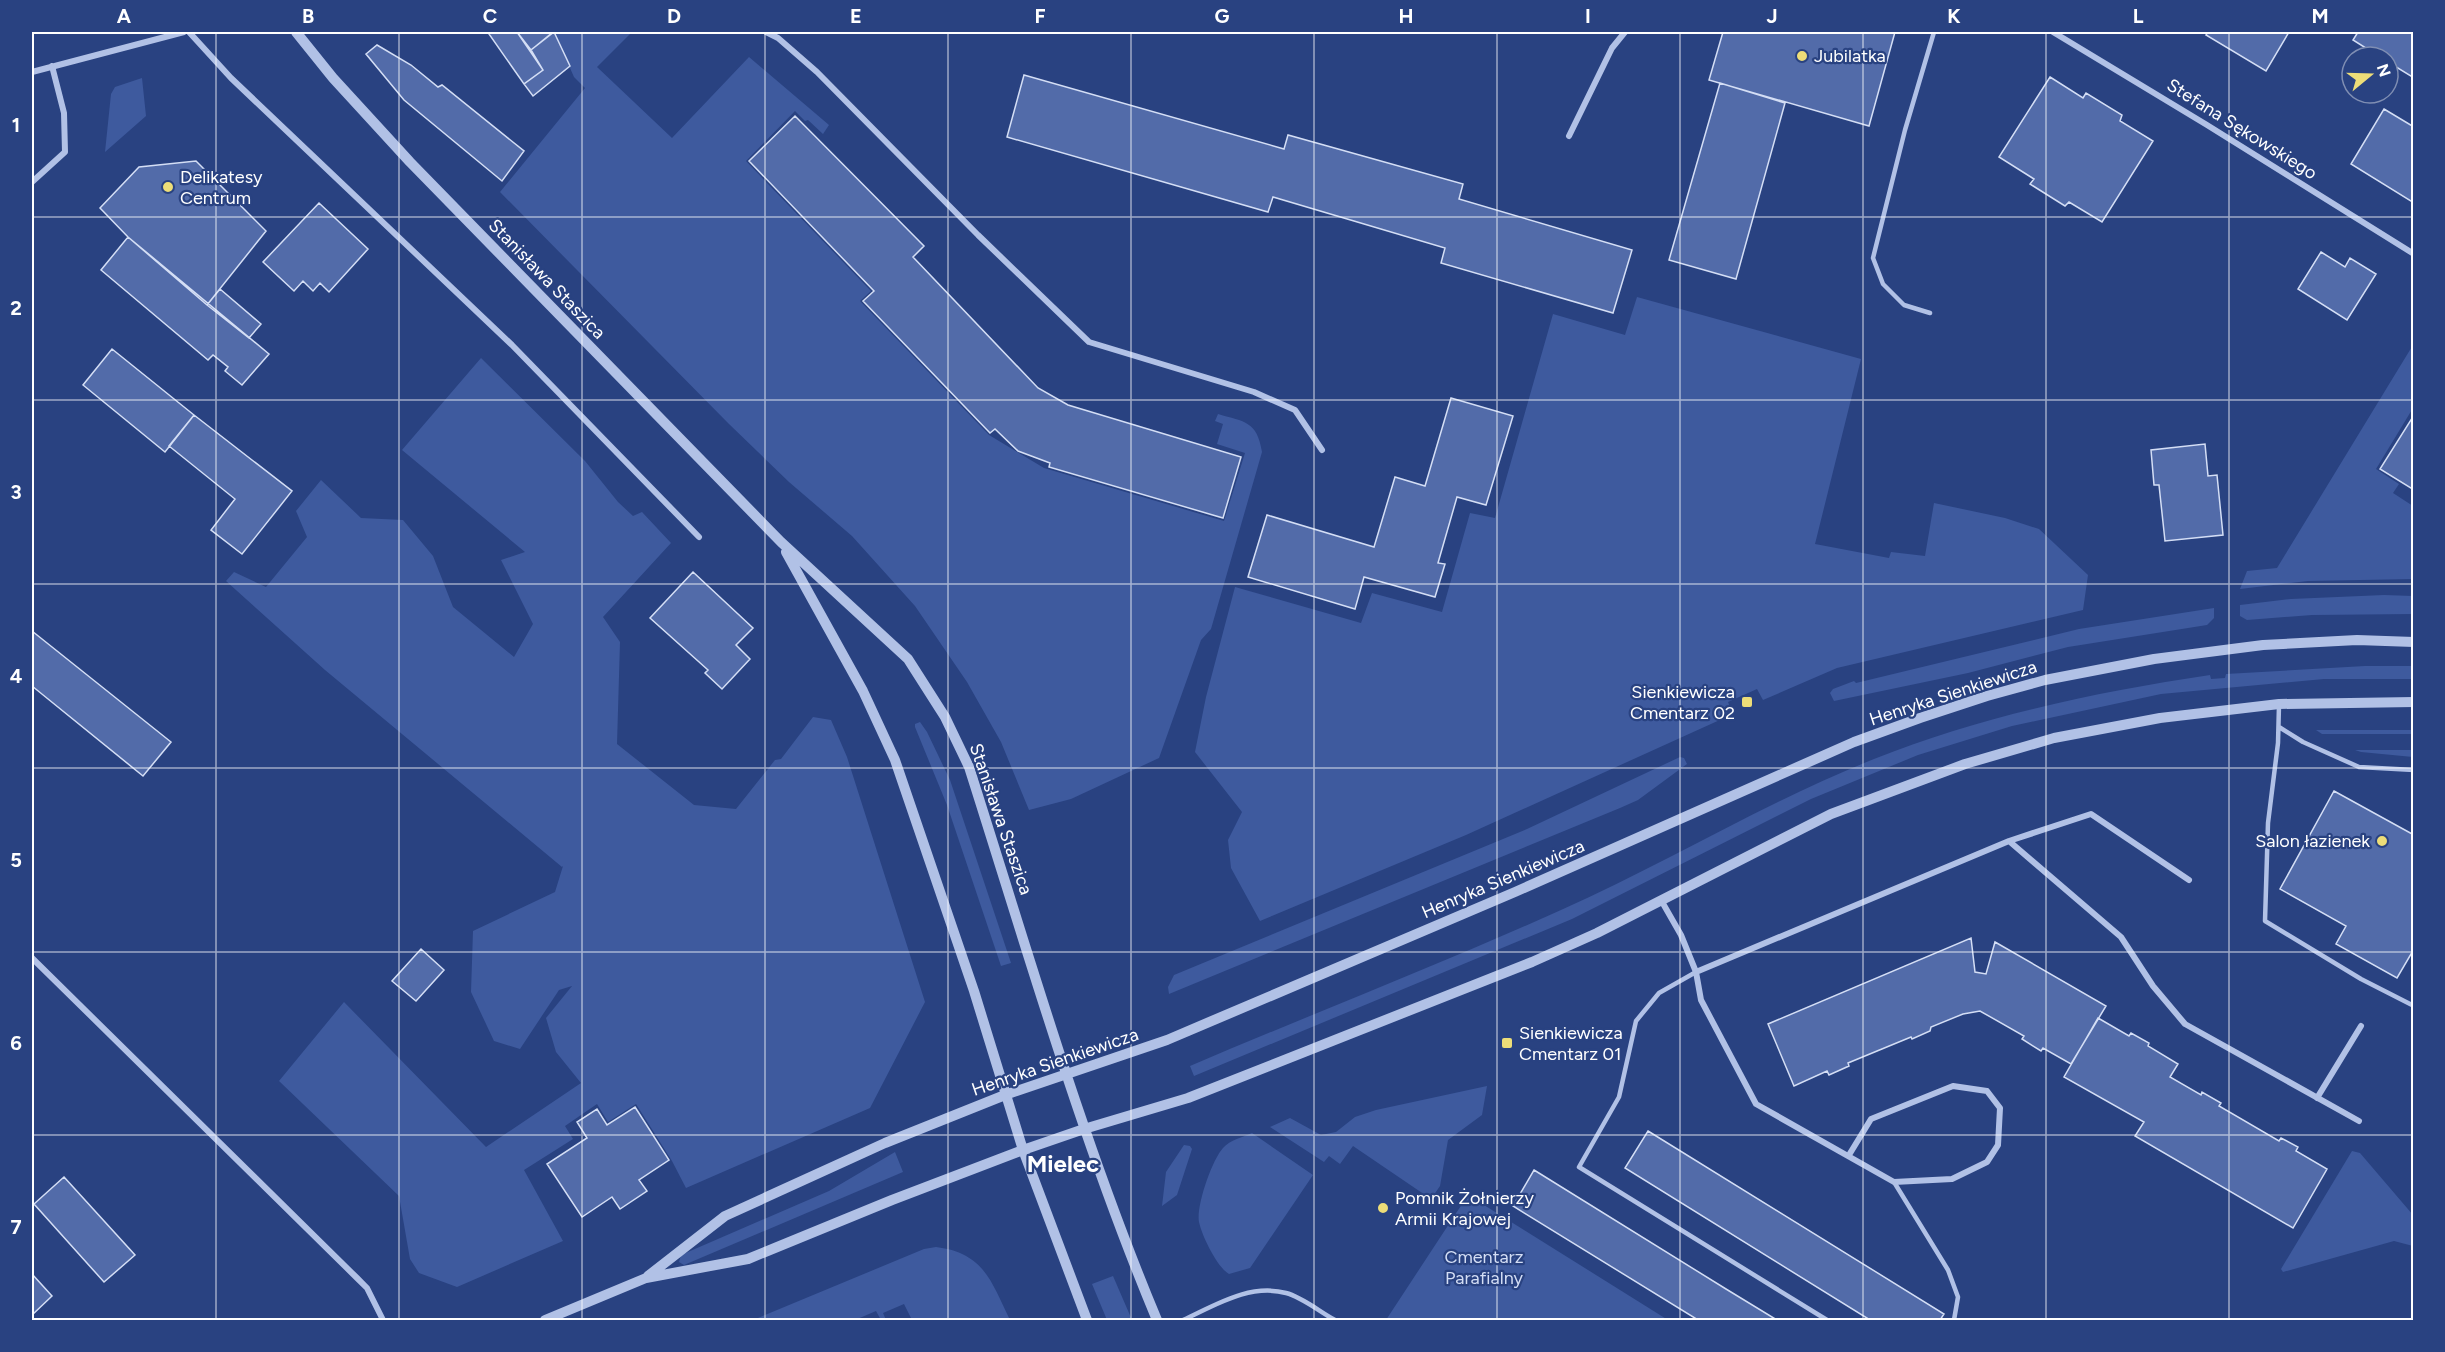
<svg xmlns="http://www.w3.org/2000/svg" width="2445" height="1352" font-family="Figtree,sans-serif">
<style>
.green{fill:#3e5a9e}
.building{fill:#526ba9;stroke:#d4def5;stroke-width:1.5}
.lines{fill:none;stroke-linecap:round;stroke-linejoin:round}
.service{stroke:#b1c1e6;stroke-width:4.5}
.minor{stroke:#b1c1e6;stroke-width:6}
.tertiary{stroke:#b1c1e6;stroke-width:10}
.grid{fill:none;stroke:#fff;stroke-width:1.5;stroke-opacity:0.55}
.poi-dot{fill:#eddd78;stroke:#294281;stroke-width:2}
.labels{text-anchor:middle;stroke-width:4.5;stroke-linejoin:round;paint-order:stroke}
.poi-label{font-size:18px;fill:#fff;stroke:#294281;text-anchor:start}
.street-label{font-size:18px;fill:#fff;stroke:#294281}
.park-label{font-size:18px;fill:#d4def5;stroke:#294281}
.district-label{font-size:24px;font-weight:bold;fill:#fff;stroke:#294281}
.neatline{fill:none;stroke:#fff;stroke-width:2}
.grid-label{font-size:20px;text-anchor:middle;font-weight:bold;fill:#fff}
</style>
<rect width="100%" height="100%" fill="#294281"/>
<path class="green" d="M 554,32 L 632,32 L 597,67 L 672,138 L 749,57 L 829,125 L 823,134 L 808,120 L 805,121 L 795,111 L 746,161 L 871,291 L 860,301 L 989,435 L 1044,468 L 1224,521 L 1245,453 L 1217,444 L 1223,424 L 1215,421 L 1218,414 C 1245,422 1257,421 1262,452 L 1211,629 L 1201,640 L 1159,758 L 1071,799 L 1029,810 L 1001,742 L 967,682 L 915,606 L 852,536 L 789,482 L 729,424 L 500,192 L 585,88 L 574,77 Z
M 142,78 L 146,116 L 105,152 L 111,94 L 115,87 Z
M 1637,297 L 1861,359 L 1815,544 L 1889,558 L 1891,552 L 1925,556 L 1934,503 L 2005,518 L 2039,529 L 2088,575 L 2083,610 L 1837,668 L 1763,700 L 1757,689 L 1728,702 L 1733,714 L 1466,835 L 1260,921 L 1231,868 L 1228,840 L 1242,812 L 1195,752 L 1206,697 L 1235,587 L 1361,623 L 1372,593 L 1442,612 L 1470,513 L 1495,518 L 1553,314 L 1625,335 Z
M 2413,345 L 2413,408 L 2376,469 L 2399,484 L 2393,493 L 2413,506 L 2413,579 L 2308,581 L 2240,589 L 2247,571 L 2277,568 Z
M 481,358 L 585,461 L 618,502 L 633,516 L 642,512 L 671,543 L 603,617 L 620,642 L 617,744 L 694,805 L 736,809 L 775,760 L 781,759 L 813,717 L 831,720 L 847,757 L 925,1002 L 870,1108 L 686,1188 L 672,1161 L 636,1104 L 608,1122 L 597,1104 L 565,1126 L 573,1139 L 524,1170 L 563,1241 L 457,1287 L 419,1273 L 410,1259 L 399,1196 L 279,1081 L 344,1002 L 486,1147 L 581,1083 L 556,1052 L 546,1018 L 572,986 L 559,990 L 520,1049 L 494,1041 L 471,992 L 473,931 L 555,892 L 563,866 L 562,867 L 325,670 L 226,581 L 234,572 L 266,587 L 307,537 L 296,511 L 321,480 L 361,518 L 403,520 L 433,556 L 453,607 L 514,657 L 533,624 L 501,560 L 525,552 L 402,450 Z
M 2384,595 L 2413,596 L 2413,614 L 2312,615 L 2247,620 L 2240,616 L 2240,605 L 2291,599 Z
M 2214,608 L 2214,618 L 2207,625 L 2068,647 L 1968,673 L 1834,701 L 1830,693 L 1833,689 L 1854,681 L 1856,683 L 2079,629 Z
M 2365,666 L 2413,666 L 2413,679 L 2324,679 L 2161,694 L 2012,726 L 1918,755 L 1811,799 L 1572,919 L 1194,1076 L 1190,1066 C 1314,1013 1439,965 1561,910 C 1667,863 1766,802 1874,759 C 1982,716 2096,692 2210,675 L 2211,679 L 2225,678 L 2226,674 Z
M 920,722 L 927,732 L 950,780 L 1011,963 L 1001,966 L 947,805 L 915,727 L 915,724 Z
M 2316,730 L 2413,730 L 2414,734 L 2322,734 Z
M 2355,750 L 2413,750 L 2413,757 L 2361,752 Z
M 1680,757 L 1684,758 L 1687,764 L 1638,800 L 1620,808 L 1169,994 L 1168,987 L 1174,975 L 1527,829 Z
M 1487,1086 L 1482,1115 L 1448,1140 L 1440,1186 L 1431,1199 L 1353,1146 L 1340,1164 L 1329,1156 L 1324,1162 L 1270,1127 L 1290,1118 L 1321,1135 L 1336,1132 L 1355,1117 L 1376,1110 Z
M 1252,1133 L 1313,1175 L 1250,1268 L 1229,1274 C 1217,1267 1202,1236 1199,1222 C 1196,1206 1212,1160 1223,1148 C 1230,1140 1243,1137 1252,1133 Z
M 1184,1145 L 1190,1146 L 1192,1149 L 1177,1195 L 1162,1206 L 1166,1172 Z
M 2352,1151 L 2360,1153 L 2413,1215 L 2413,1246 L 2394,1241 L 2283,1272 L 2281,1269 Z
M 895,1152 L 903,1172 L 684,1265 L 679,1262 L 681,1255 L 829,1191 Z
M 1468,1195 L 1668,1320 L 1386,1320 Z
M 936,1247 C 984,1253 991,1281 1010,1320 L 911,1318 L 904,1304 L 883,1313 L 886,1320 L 881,1320 L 876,1311 L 855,1320 L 753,1320 L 924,1249 Z
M 1113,1276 L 1132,1320 L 1107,1320 L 1092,1284 Z"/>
<path class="building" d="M 492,32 L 517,32 L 543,70 L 524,84 L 489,34 Z
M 517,32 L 553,32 L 531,50 Z
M 554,32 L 570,66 L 533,96 L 524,84 L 543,70 L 531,50 Z
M 1723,32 L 1895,32 L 1869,126 L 1709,80 Z
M 2208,32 L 2289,32 L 2266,71 L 2206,35 Z
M 2358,32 L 2409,32 L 2414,34 L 2414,78 L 2388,62 L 2388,57 L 2380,57 L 2353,40 Z
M 377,45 L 411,65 L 438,87 L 442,85 L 524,151 L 502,181 L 404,100 L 366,54 Z
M 1024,75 L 1284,149 L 1288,135 L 1463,184 L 1459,199 L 1632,250 L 1613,313 L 1441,263 L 1445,248 L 1273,197 L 1268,212 L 1007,137 Z
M 2050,77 L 2083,98 L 2086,93 L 2122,115 L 2120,121 L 2153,141 L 2102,222 L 2069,202 L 2065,206 L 2030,184 L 2034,179 L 1999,157 Z
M 1720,83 L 1785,103 L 1736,279 L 1669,260 Z
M 2384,109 L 2414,127 L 2414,203 L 2351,164 Z
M 795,116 L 924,246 L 913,257 L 1038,388 L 1068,405 L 1241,457 L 1223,518 L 1049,467 L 1050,463 L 1018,451 L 995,429 L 990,433 L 863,301 L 874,291 L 749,161 Z
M 196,161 L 266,231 L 207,305 L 128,237 L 100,208 L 139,167 Z
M 319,203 L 368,249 L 329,292 L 320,283 L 313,291 L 303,281 L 294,291 L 263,262 Z
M 128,237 L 269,354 L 242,385 L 225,371 L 228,367 L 213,355 L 208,360 L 101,270 Z
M 2321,252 L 2345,267 L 2350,258 L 2376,274 L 2347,320 L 2298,289 Z
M 220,289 L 261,324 L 249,338 L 207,305 Z
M 112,349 L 194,415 L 165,452 L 83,385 Z
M 1451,398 L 1513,416 L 1486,505 L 1457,497 L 1438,563 L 1445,564 L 1435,597 L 1364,577 L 1355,609 L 1248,577 L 1267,515 L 1374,547 L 1395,477 L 1425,486 Z
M 194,415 L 292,491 L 242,554 L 211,530 L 235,499 L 169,446 Z
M 2414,415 L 2414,490 L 2380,469 Z
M 2205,444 L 2208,476 L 2217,475 L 2223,535 L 2165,541 L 2159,485 L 2154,485 L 2151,450 Z
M 693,572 L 753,628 L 736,645 L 750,659 L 722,689 L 705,673 L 708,670 L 650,618 Z
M 32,631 L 171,742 L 143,776 L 32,686 Z
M 2334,791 L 2414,835 L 2414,949 L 2397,978 L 2336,944 L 2346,926 L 2280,889 Z
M 1971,938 L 1975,972 L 1986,974 L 1995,942 L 2106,1006 L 2071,1064 L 2043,1048 L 2041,1051 L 2022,1039 L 2024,1036 L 1980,1011 L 1963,1014 L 1931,1027 L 1930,1031 L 1912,1039 L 1911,1037 L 1848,1063 L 1849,1066 L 1829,1075 L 1827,1071 L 1794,1086 L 1768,1024 Z
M 421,949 L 444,970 L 416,1001 L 392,981 Z
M 2098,1018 L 2129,1036 L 2131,1033 L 2149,1043 L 2148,1046 L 2178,1064 L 2170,1077 L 2201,1095 L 2202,1092 L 2221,1103 L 2219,1106 L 2279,1141 L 2281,1138 L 2298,1147 L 2296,1151 L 2327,1169 L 2293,1228 L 2135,1136 L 2144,1122 L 2064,1077 Z
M 635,1107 L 669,1160 L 639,1180 L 647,1191 L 620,1209 L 612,1197 L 582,1217 L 547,1164 L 587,1138 L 577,1122 L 597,1109 L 607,1125 Z
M 1648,1131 L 1944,1314 L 1940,1320 L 1870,1320 L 1625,1168 Z
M 1534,1170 L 1726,1289 L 1777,1320 L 1698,1320 L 1513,1206 Z
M 64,1177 L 135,1255 L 104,1282 L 34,1204 Z
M 32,1274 L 52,1296 L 32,1315 Z"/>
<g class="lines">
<path class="service" d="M 1930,313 L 1904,305 L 1883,284 L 1873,258 L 1905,130 L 1934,32
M 2279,705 L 2278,743 L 2268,823 L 2265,921 L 2361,979 L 2414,1006
M 2279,727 L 2303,742 L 2359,767 L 2414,770
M 1696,972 L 1659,993 L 1636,1021 L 1619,1097 L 1579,1167 L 1827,1320
M 1894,1182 L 1948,1270 L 1958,1297 L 1954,1320
M 1183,1320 C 1214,1306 1249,1283 1286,1293 C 1302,1297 1320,1312 1335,1320"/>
<path class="minor" d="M 189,32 L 231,78 L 512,345 L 699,537
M 766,32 L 778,38 L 817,72 L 978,235 L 1089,342 L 1254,392 L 1295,410 L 1322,450
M 2053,32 L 2207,125 L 2414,254
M 32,72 L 184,32
M 1569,136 L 1612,48 L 1625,32
M 32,182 L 65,152 L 64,113 L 52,66
M 2009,841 L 2091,814 L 2189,880
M 1661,900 L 1681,935 L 1696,972 L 1701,1000 L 1756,1104 L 1894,1182 L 1952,1179 L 1987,1162 L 1998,1145 L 2000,1108 L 1987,1091 L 1953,1086 L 1871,1119 L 1849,1155
M 32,958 L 357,1278 L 367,1288 L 383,1320
M 1696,972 L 2009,841 L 2121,937 L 2153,986 L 2185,1024 L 2359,1121
M 2317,1098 L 2361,1026"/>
<path class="tertiary" d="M 296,32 L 333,78 L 410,162 L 781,542 L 908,659 L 945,717 L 969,767 C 1028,952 1082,1141 1157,1320
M 786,552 L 863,691 L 895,760 L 974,991 L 1023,1150 L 1087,1320
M 648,1276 L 725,1216 L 885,1143 L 1005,1095 L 1167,1040 L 1515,892 L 1854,742 L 1920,718 L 1987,696 L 2045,680 L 2154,659 L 2263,645 L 2357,640 L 2414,642
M 545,1320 L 646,1278 L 748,1259 L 892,1200 L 1023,1150 L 1084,1129 L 1188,1098 L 1532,962 L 1597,933 L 1831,814 L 1965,764 L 2054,738 L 2160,718 L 2279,704 L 2414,702"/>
</g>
<path class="grid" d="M 216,32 L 216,1320M 399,32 L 399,1320M 582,32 L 582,1320M 765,32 L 765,1320M 948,32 L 948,1320M 1131,32 L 1131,1320M 1314,32 L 1314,1320M 1497,32 L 1497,1320M 1680,32 L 1680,1320M 1863,32 L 1863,1320M 2046,32 L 2046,1320M 2229,32 L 2229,1320M 32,217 L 2414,217M 32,400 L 2414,400M 32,584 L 2414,584M 32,768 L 2414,768M 32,952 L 2414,952M 32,1135 L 2414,1135"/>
<g class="poi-dot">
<circle cx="1802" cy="56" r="6"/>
<circle cx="168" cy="187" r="6"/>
<rect x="1741" y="696" width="12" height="12" rx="3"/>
<circle cx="2382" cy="841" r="6"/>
<rect x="1501" y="1037" width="12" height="12" rx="3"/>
<circle cx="1383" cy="1208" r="6"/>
</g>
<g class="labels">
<g class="poi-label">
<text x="1814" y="62">Jubilatka</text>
<text x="180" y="183">Delikatesy<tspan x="180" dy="21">Centrum</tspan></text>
<text x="1735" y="698" text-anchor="end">Sienkiewicza<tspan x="1735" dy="21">Cmentarz 02</tspan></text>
<text x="2370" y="847" text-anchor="end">Salon łazienek</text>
<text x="1519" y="1039">Sienkiewicza<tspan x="1519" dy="21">Cmentarz 01</tspan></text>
<text x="1395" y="1204">Pomnik Żołnierzy<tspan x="1395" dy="21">Armii Krajowej</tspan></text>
</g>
<g class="street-label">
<text transform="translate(2242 129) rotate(32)" y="6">Stefana Sękowskiego</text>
<text transform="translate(547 279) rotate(46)" y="6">Stanisława Staszica</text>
<text transform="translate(1953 693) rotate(-18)" y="6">Henryka Sienkiewicza</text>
<text transform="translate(1001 819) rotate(71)" y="6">Stanisława Staszica</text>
<text transform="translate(1503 879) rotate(-23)" y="6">Henryka Sienkiewicza</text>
<text transform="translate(1055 1062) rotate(-19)" y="6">Henryka Sienkiewicza</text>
</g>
<g class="park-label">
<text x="1484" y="1263">Cmentarz<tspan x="1484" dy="21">Parafialny</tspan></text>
</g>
<g class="district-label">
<text x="1063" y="1172">Mielec</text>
</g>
</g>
<rect width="2445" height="1352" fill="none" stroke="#294281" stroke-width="66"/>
<g transform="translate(2370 75) rotate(71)"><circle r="28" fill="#294281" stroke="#7f8eb3" stroke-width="1.5"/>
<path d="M0-4.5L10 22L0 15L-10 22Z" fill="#eddd78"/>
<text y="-9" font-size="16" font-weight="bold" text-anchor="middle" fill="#ffffff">N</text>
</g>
<rect x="33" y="33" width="2379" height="1286" class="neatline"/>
<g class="grid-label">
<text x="124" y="23">A</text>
<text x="308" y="23">B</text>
<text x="490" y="23">C</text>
<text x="674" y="23">D</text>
<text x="856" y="23">E</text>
<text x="1040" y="23">F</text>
<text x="1222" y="23">G</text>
<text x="1406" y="23">H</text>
<text x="1588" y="23">I</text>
<text x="1772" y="23">J</text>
<text x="1954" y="23">K</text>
<text x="2138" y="23">L</text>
<text x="2320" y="23">M</text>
<text x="16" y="132">1</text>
<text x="16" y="315">2</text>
<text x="16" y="499">3</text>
<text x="16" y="683">4</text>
<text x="16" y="867">5</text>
<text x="16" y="1050">6</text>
<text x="16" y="1234">7</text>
</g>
</svg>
